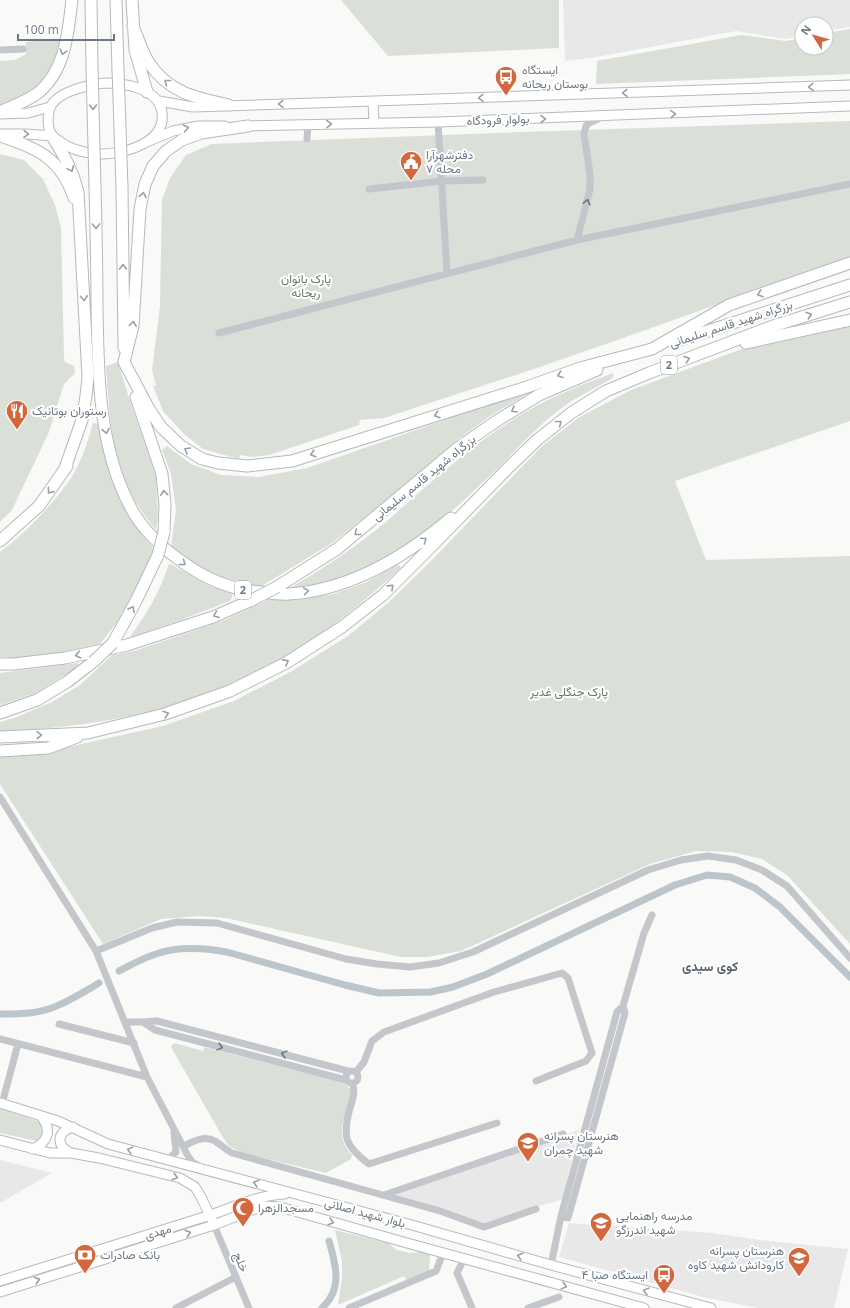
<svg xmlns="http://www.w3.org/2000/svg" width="850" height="1308" font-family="'Open Sans',Vazirmatn,sans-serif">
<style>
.built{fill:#e7e8e7}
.green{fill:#dadfd8}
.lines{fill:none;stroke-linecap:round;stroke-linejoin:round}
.canal{stroke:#bcc5c9;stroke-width:7}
.major-casing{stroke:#b7babe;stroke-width:11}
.highway-casing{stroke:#b6b9bc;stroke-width:13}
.minor{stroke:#c3c6ca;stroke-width:7}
.major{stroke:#fff;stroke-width:9}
.highway{stroke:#fff;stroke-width:11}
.highway-bridge-casing{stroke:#b6b9bc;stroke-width:13;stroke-linecap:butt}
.highway-bridge{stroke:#fff;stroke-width:11}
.oneway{stroke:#97a0aa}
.oneway2{stroke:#6b7885}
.labels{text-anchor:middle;stroke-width:4;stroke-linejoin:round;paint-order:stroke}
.shield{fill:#fff;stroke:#97a0aa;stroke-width:1}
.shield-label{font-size:11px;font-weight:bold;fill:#6b7885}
.poi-label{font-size:12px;fill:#6b7885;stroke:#fff;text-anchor:start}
.street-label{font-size:12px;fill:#6b7885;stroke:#fff}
.park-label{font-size:12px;fill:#677765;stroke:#fff}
.neighbourhood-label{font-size:13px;font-weight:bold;fill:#58616b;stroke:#fff}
</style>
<rect width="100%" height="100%" fill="#f9f9f7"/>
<path class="built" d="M 563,0 L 850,0 L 850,27 L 826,31 L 826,24 L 802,24 L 802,36 L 786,39 L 736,31 L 597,57 L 565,61 Z
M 578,1130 L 563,1199 L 483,1223 L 390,1197 Z
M 0,1160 L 52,1173 L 0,1203 Z
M 569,1223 L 712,1233 L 760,1240 L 848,1249 L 834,1308 L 758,1308 L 707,1298 L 559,1257 Z"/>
<path class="green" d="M 341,0 L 559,0 L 559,48 L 388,56 Z
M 850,29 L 850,74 L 596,84 L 597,61 L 741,35 L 786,41 L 802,38 L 802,48 L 826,48 L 826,33 Z
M 61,38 C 60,45 59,53 57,60 C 50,81 21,102 0,105 L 0,61 L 15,60 L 26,54 L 26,42 Z
M 850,121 L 850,257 L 623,338 L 534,369 L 384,418 L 360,420 L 359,425 L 269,455 L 251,457 L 240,455 L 239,459 L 203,449 L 184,434 L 163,411 L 153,386 L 156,386 L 152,370 L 160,306 L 162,200 L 170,178 L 186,155 L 212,144 L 522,132 Z
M 0,154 L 24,160 L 43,179 L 55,205 L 61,228 L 64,358 L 65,362 L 74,366 L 75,373 L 64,384 L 49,432 L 12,510 L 0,522 Z
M 850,324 L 850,421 L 675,481 L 706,560 L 850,556 L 850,944 L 787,875 L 762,859 L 732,852 L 696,851 L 650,864 L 461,951 L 427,957 L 401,957 L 226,918 L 200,916 L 161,919 L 103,944 L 0,784 L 0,756 L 50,751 L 163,726 L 234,701 L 292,671 L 348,636 L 389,602 L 430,562 L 541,447 L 578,418 L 631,390 L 742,349 Z
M 118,362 L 128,395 L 156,476 L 158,516 L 156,530 C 144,515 132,499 125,481 C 110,444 109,404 106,366 Z
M 613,373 L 613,378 C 598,387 580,395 566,405 C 542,422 521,444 501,465 C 449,515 404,560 333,582 C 319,586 303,586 288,589 C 318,572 345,554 372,533 C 387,522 401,508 415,496 C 446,469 479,441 514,419 C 545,399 578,386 613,373 Z
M 528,391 L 529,393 L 493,414 L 458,439 L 394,494 L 332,543 L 260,587 L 219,576 L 193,563 L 171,546 L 176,510 L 171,474 L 162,450 L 167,446 L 191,464 L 221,475 L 259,477 L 307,468 Z
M 93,423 L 98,424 C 106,470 121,514 153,548 L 151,559 L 123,615 L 100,644 L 64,652 L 15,658 L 0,657 L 0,552 C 25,534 54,503 71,478 C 81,463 88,441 93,423 Z
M 169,564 L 171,564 L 207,585 L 233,594 L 230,601 L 181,620 L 130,637 C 147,613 160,592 169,564 Z
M 398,564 L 401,568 C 365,601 326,633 284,658 C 274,664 264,668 254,673 C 174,713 89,728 0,731 L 0,722 L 14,718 L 52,702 L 80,685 L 112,655 L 134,651 L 225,620 L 268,600 L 291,600 L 333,594 L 367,582 Z
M 78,663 L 79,666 L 36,693 L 0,705 L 0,673 Z
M 174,1043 L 203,1051 L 204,1047 L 344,1083 C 348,1086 351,1089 352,1093 C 353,1099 349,1106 347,1111 C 340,1127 339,1142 352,1155 L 351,1159 L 326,1173 L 242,1153 L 229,1146 L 222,1136 L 171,1047 Z
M 0,1108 L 40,1122 L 45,1126 L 43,1138 L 37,1141 L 0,1133 Z
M 335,1230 L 388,1243 L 397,1250 L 410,1253 L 420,1252 L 430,1254 L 429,1271 L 406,1280 L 404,1276 L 338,1305 L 342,1278 L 342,1261 Z"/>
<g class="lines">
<path class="canal" d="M 119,971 C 131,965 143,958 156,954 C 178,946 204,948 227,952 L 345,985 L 379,993 L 431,992 L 453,987 L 487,974 L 675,885 L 707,875 L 730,877 L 755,888 L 780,907 L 850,977
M 0,1014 C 21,1014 42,1014 61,1004 C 74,998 87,990 99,983
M 322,1308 C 343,1289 336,1265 329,1241"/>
<g class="major-casing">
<path id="major" d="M 104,83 C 123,83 154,87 161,108 C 171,142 123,155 98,154 C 84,153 69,149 58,140 C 55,139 52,137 51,134 C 47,126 48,119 49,111 C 53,92 88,85 104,83 Z
M 159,101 L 193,107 L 850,85
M 373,102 L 374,123
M 0,114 L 28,113 L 50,107
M 242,126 L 438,122 L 850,106
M 1,134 L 26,134 L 52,136
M 149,141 L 173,131 L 198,126 L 225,126
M 0,1103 L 58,1121 L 108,1144 L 412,1225 L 551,1265 L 711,1308
M 0,1140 L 50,1153 L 71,1153 L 99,1158 L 180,1178 L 195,1187 L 201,1197 L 212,1220
M 32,1149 C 49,1142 52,1130 41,1116
M 71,1153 C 55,1145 57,1132 73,1127
M 0,1281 C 67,1260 134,1239 201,1218 C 229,1210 255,1195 285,1194
M 0,1292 L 214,1225 L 255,1209 L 264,1206 L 280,1207 L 407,1243 L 644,1308"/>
</g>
<g class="highway-casing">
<path id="highway" d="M 91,0 L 92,68
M 116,0 L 118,69
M 132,0 L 135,50 L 147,92
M 133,26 C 138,38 142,52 149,63 C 169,93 197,98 229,105
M 0,112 C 13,106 27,101 38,93 C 66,70 68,32 72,0
M 248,126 L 201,133 L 182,140 L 166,151 L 153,166 L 145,184 L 140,209 L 133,326 L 124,362 L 149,409 L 161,427 L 181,446 L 202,459 L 218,463 L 247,466 L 292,461 L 527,387 L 580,368 L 652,349 L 729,305 L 850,263
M 0,136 C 37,148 61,158 74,198
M 52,136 C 64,156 72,168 78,192 L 88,377 L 86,396 L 82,420 L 64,471
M 95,187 C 96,226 97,266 97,306 C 98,373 98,447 131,508 C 142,529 161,547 181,561 C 204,578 232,590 261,592 C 270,593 280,595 289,594 C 351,590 405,557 451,518
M 122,187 L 124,348
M 674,342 L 850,285
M 746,343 L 850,320
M 136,397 L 162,474 L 165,505 L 164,532
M 0,541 L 39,506 L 67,466
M 277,587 L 337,549 L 459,447 L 498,420 L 539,395 L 597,370
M 113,643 L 136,601 L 158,555
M 0,664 L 14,664 L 65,658 L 127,645 L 213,617 L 252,600
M 0,713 L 37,700 L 67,682 L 93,662
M 0,737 L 88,733 L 165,714 L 230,691 L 286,663 L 342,627 L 383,595 L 422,556 L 509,467 L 537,440 L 571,413 L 606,391 L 649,373 L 773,326 L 850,302
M 0,751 L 48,748 L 77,737"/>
</g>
<path class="minor" d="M 0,50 L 23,49
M 438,122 L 447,273
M 307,139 L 308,125
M 369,189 L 442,181 L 483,180
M 577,240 L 590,189 L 590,174 L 584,134 L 586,126 L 589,123 L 602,117
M 219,333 L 577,240 L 850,184
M 0,797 L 96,951 L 147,1077 L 188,1156 L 192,1162 L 201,1167
M 96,951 L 152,928 L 177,922 L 217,923 L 346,959 L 377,964 L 410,967 L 439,963 L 473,952 L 648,870 L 681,860 L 708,856 L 736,860 L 762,870 L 787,886 L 850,958
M 125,1022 L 143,1022 L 157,1021 L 348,1071
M 143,1022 L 155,1030 L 346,1080
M 59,1024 L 134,1043
M 0,1039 L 147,1077
M346 1077a6 6 0 1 1 12 0a6 6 0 1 1-12 0Z
M 356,1072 L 364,1062 L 372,1041 L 384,1032 L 494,992 L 562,973 L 568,978 L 592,1053 L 586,1061 L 536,1081
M 353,1083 C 355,1093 353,1099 350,1108 C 342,1137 345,1146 369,1164 L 497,1123
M 2,1104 L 18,1044
M 184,1146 C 194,1141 204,1135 215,1141 C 221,1145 225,1149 232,1153 L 440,1211 L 484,1227 L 536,1209
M 167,1160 L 176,1152 L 174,1133
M 384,1195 L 563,1134
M 561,1216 L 568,1218 L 625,1013 L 623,1006
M 214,1225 L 249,1308
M 464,1259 L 457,1273 L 472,1308
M 551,1265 L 561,1216 L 617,1012 L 623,1006 L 644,933 L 652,915
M 176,1308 L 236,1277
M 349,1308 L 436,1271 L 443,1253
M 528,1308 L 559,1297"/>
<use href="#major" class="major"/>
<use href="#highway" class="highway"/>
<g class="highway-bridge-casing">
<path id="highway-bridge" d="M 92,68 L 95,187
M 118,69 L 122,187
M 158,555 L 164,532
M 252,600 L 277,587
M 93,662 L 113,643"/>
</g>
<use href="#highway-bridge" class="highway-bridge"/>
</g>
<defs><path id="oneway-chevron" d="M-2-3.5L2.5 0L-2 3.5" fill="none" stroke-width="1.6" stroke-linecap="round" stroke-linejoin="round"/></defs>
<g class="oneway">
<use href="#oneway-chevron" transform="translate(63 52) rotate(106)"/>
<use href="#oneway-chevron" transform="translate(167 82) rotate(-142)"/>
<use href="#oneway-chevron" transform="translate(811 87) rotate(178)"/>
<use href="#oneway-chevron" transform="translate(625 93) rotate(178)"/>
<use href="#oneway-chevron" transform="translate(481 98) rotate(178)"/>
<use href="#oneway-chevron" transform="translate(281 104) rotate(179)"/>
<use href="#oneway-chevron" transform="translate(93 107) rotate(89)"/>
<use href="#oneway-chevron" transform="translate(673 114) rotate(-2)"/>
<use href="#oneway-chevron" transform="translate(543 119) rotate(-2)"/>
<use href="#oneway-chevron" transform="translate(329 124) rotate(-1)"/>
<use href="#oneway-chevron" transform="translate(186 128) rotate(-11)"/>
<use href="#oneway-chevron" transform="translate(26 134) rotate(1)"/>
<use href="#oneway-chevron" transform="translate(71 169) rotate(66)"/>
<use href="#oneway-chevron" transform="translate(143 195) rotate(-79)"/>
<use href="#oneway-chevron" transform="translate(96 226) rotate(89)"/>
<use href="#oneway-chevron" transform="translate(123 267) rotate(-90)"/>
<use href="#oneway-chevron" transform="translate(760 294) rotate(161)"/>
<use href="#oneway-chevron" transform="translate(84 298) rotate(86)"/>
<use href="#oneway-chevron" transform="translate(809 315) rotate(-18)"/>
<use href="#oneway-chevron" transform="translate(133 324) rotate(-83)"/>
<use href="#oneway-chevron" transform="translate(687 359) rotate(-20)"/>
<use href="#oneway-chevron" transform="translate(560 375) rotate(160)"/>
<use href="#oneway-chevron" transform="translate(514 410) rotate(149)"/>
<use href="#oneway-chevron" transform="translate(437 415) rotate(162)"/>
<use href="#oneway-chevron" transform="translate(559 423) rotate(-39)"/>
<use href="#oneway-chevron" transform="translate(106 431) rotate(80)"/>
<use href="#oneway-chevron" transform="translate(187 450) rotate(-149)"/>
<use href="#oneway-chevron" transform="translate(313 454) rotate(163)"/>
<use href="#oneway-chevron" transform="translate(50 491) rotate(126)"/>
<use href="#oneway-chevron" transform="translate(164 493) rotate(-96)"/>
<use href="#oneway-chevron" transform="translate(357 533) rotate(141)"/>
<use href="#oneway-chevron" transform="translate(424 540) rotate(-35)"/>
<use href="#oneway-chevron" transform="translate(183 563) rotate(36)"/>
<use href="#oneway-chevron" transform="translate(391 587) rotate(-44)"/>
<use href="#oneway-chevron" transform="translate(306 591) rotate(-9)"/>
<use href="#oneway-chevron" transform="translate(132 609) rotate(-61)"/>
<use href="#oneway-chevron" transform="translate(216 615) rotate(158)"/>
<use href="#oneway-chevron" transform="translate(78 655) rotate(168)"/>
<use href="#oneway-chevron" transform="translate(286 662) rotate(-29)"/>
<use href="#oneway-chevron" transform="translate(166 714) rotate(-17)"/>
<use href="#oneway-chevron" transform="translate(39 735) rotate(-3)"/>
<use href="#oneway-chevron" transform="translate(130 1150) rotate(-165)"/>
<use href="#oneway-chevron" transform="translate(175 1177) rotate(16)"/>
<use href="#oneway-chevron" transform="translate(256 1183) rotate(-165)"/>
<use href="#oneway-chevron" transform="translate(331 1222) rotate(16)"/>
<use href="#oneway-chevron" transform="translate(188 1233) rotate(-17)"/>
<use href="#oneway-chevron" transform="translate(520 1256) rotate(-164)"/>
<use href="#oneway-chevron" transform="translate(37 1280) rotate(-17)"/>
<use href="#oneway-chevron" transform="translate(564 1286) rotate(15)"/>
<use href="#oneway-chevron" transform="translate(646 1291) rotate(-165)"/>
</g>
<g class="oneway2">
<use href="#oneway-chevron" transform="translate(587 202) rotate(-75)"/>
<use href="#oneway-chevron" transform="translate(220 1047) rotate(15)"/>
<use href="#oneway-chevron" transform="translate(284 1054) rotate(-165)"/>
</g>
<defs>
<g id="bus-pin" transform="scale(1.15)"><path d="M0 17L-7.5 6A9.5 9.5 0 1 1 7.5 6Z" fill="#d3673d" stroke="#fff"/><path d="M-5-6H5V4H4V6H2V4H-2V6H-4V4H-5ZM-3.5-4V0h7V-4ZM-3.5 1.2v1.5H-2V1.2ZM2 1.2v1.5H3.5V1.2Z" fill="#fff"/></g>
<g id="civic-pin" transform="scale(1.15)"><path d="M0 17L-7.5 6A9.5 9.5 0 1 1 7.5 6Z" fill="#d3673d" stroke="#fff"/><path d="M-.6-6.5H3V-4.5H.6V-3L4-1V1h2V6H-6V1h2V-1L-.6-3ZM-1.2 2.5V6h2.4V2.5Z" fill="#fff"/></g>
<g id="restaurant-pin" transform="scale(1.15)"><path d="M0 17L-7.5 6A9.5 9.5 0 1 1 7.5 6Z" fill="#d3673d" stroke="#fff"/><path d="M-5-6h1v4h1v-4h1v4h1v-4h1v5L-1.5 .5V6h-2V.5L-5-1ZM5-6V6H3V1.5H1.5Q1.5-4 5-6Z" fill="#fff"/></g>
<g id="school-pin" transform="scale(1.15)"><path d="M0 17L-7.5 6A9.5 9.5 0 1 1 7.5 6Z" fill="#d3673d" stroke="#fff"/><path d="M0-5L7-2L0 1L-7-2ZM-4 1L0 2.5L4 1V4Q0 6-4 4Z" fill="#fff"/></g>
<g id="mosque-pin" transform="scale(1.15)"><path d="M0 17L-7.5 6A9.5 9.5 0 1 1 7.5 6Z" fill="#d3673d" stroke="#fff"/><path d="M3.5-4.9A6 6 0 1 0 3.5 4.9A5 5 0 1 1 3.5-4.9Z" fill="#fff"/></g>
<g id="bank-pin" transform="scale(1.15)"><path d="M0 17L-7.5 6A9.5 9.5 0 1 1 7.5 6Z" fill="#d3673d" stroke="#fff"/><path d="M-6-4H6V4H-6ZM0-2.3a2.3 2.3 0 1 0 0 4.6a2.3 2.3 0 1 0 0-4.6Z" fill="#fff"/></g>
</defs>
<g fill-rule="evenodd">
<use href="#bus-pin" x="506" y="77"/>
<use href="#civic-pin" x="411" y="162"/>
<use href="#restaurant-pin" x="17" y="411"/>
<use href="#school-pin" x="528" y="1143"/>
<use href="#mosque-pin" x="243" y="1208"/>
<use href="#school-pin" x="601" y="1223"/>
<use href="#bank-pin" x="85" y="1255"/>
<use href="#school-pin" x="799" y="1258"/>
<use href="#bus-pin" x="664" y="1275"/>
</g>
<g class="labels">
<g class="shield">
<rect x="661" y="356" width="16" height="18" rx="3"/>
<rect x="235" y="581" width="16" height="18" rx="3"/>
</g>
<g class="shield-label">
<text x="669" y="369">2</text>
<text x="243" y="594">2</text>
</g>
<g class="poi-label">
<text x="522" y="74">ایستگاه<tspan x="522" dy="14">بوستان ریحانه</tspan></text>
<text x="426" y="159">دفترشهرآرا<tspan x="426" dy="14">محله ۷</tspan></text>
<text x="32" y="415">رستوران بوتانیک</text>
<text x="544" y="1140">هنرستان پسرانه<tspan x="544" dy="14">شهید چمران</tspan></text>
<text x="258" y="1212">مسجدالزهرا</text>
<text x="616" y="1220">مدرسه راهنمایی<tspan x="616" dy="14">شهید اندرزگو</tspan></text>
<text x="784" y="1255" text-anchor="end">هنرستان پسرانه<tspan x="784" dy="14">کارودانش شهید کاوه</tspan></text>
<text x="100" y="1259">بانک صادرات</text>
<text x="648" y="1279" text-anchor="end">ایستگاه صبا ۴</text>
</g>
<g class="street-label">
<text transform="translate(498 120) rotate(-2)" y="4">بولوار فرودگاه</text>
<text transform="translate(731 324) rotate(-18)" y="4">بزرگراه شهید قاسم سلیمانی</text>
<text transform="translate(424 478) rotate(-39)" y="4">بزرگراه شهید قاسم سلیمانی</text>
<text transform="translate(365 1213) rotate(15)" y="4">بلوار شهید اصلانی</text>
<text transform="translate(158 1232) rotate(-17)" y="4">مهدی</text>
<text transform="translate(241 1262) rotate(67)" y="4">خلج</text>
</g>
<g class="park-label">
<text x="306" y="283">پارک بانوان<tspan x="306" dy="14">ریحانه</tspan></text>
<text x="569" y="696">پارک جنگلی غدیر</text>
</g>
<g class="neighbourhood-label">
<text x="710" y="971">کوی سیدی</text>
</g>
</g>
<g transform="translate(814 36) rotate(307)"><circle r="19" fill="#ffffff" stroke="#c4c9ce"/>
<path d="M0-3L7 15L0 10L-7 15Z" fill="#d3673d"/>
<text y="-6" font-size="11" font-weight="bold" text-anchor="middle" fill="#6b7885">N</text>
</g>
<path d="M18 34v6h96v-6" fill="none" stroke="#6b7885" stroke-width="2"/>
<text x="24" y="34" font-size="12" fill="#6b7885" stroke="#ffffff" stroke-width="3" paint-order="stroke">100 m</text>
</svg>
